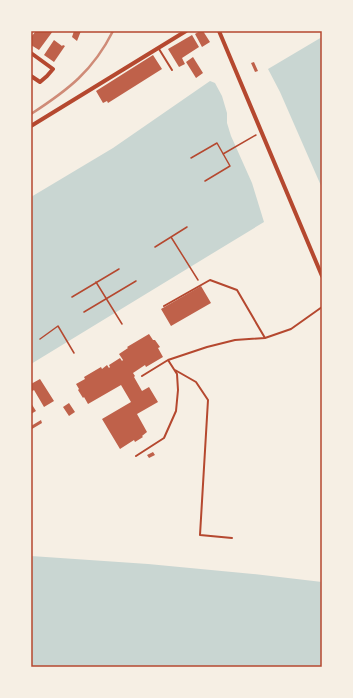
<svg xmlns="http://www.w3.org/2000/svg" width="353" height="698" font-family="'Open Sans',sans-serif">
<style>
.water{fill:#c9d6d2}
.building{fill:#bf614a}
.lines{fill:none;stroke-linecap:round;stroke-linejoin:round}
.path{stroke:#b5482f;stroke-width:1.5}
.service{stroke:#b5482f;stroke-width:2}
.minor{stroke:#b5482f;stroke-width:4}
.rail{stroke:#cf8b77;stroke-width:2.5}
.neatline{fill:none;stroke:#b5482f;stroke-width:1.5}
</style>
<rect width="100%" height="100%" fill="#f6efe4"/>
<path class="water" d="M 322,37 L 322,188 L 280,92 L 268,69 Z
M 210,81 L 215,83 L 222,96 L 227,113 L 227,123 L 231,136 L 252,183 L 264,222 L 31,364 L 31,197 L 113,148 Z
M 31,556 L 148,564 L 253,574 L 322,582 L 322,667 L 31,667 Z"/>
<path class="building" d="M 36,31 L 53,31 L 39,50 L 31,45 L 31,37 Z
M 74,31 L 81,31 L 77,41 L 72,37 Z
M 200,31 L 203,31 L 210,42 L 202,47 L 195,34 Z
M 192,35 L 199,47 L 182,58 L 185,64 L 179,67 L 168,49 Z
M 54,40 L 62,46 L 63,45 L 65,46 L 54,62 L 44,55 Z
M 153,55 L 162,69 L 108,103 L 107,101 L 103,103 L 96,91 Z
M 193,57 L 203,73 L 196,78 L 186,62 Z
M 254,62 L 258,71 L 255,72 L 251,63 Z
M 201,286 L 211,303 L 171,326 L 161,309 Z
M 149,334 L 153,340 L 155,340 L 160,347 L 158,348 L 163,357 L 146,367 L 145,365 L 133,373 L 135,376 L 134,377 L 142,391 L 149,387 L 158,402 L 137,414 L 147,432 L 142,436 L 143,437 L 135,442 L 134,440 L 120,449 L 102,419 L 131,402 L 121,385 L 88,404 L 84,397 L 83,398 L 78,390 L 79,389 L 76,384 L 85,379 L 84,377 L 101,367 L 102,369 L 107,365 L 109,368 L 110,367 L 109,365 L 120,358 L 122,361 L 123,360 L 119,354 L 128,348 L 127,347 Z
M 40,379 L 54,401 L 44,407 L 34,390 L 31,392 L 31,384 Z
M 31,403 L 36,411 L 31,414 Z
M 69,403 L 75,412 L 69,416 L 63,407 Z
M 41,420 L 42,423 L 32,429 L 31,426 Z
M 153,452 L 155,455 L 149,458 L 147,455 Z"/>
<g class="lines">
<path class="path" d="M 223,154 L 256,135
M 191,158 L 217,143 L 230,166 L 205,181
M 171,237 L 198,280
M 155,247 L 187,227
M 96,282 L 122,324
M 72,297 L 119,269
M 84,312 L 136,281
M 40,339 L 58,326 L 74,353"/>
<path class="service" d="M 159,49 L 172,70
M 164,306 L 210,280 L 237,290 L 265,338
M 175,370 L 196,382 L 208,400 L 200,535 L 232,538
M 142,376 L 168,360
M 136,456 L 164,438 L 176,411 L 178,390 L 177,374 L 168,360 L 207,347 L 235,340 L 265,338 L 291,329 L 322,307"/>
<path class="minor" d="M 219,31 L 322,276
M 31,53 L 53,69 L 47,76 L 40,82 L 31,76
M 31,126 L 186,31"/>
<path class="rail" d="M 31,114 C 68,90 93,71 113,31"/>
</g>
<rect width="353" height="698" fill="none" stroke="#f6efe4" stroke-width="64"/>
<rect x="32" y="32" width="289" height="634" class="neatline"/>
</svg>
